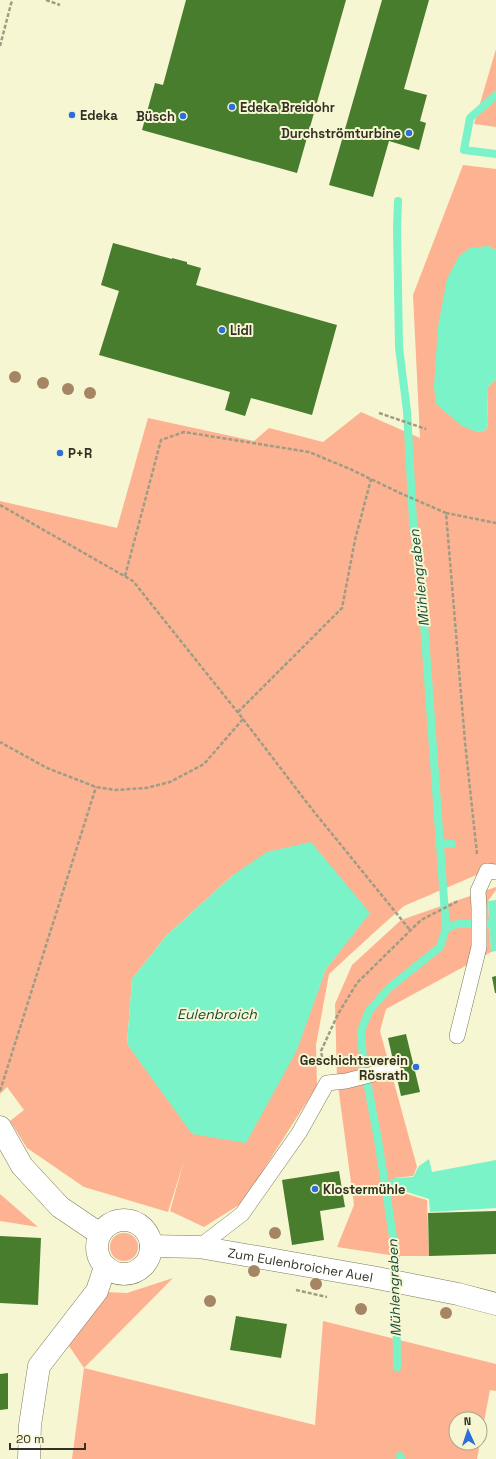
<svg xmlns="http://www.w3.org/2000/svg" width="496" height="1459" font-family="'Space Grotesk',sans-serif">
<style>
.green{fill:#fdb392;fill-rule:evenodd}
.water{fill:#7af3c8}
.lines{fill:none;stroke-linecap:round;stroke-linejoin:round}
.stream{stroke:#7af3c8;stroke-width:8}
.building{fill:#477d2d}
.lane-casing{stroke:#7c7b5c;stroke-width:16}
.street-casing{stroke:#7c7b5c;stroke-width:23}
.path{stroke:#9e9d84;stroke-width:2.5;stroke-dasharray:4 2;stroke-linecap:butt}
.lane{stroke:#fff;stroke-width:15}
.street{stroke:#fff;stroke-width:22}
.tree{fill:#a68564}
.poi-dot{fill:#2c6edb;stroke:#f7f6d3;stroke-width:1.5}
.labels{text-anchor:middle;stroke-width:4;stroke-linejoin:round;paint-order:stroke}
.poi-label{font-size:13px;font-weight:bold;fill:#323124;stroke:#f7f6d3;text-anchor:start}
.street-label{font-size:13px;fill:#323124;stroke:#f7f6d3}
.water-label{font-size:14px;font-style:italic;fill:#154938;stroke:#f7f6d3}
</style>
<rect width="100%" height="100%" fill="#f7f6d3"/>
<path class="green" d="M 496,49 L 496,127 L 474,124 Z
M 463,165 L 496,169 L 496,251 L 489,246 L 477,432 L 486,430 L 488,423 L 487,388 L 496,379 L 496,872 L 488,870 L 404,906 L 379,928 L 329,974 L 316,1045 L 317,1086 L 242,1203 L 204,1227 L 170,1211 L 184,1161 L 168,1212 L 84,1187 L 27,1148 L 10,1121 L 24,1110 L 7,1087 L 0,1094 L 0,501 L 117,528 L 148,418 L 254,441 L 269,428 L 323,442 L 361,412 L 420,438 L 413,295 ZM 233,875 L 369,913 L 326,969 L 313,1004 L 127,1044 L 132,979 L 166,936 Z
M 496,887 L 496,890 L 488,901 L 491,952 L 386,1009 L 380,1031 L 417,1167 L 413,1176 L 394,1178 L 395,1192 L 407,1194 L 427,1200 L 429,1256 L 396,1256 L 337,1247 L 354,1205 L 337,1078 L 335,1004 L 352,965 L 401,920 Z
M 0,1194 L 38,1227 L 0,1221 Z
M110 1247a14 14 0 1 1 28 0a14 14 0 1 1-28 0Z
M 173,1278 L 84,1368 L 315,1425 L 323,1321 L 496,1364 L 496,1391 L 490,1390 L 480,1443 L 480,1419 L 456,1419 L 456,1443 L 480,1443 L 477,1459 L 72,1459 L 84,1368 L 69,1346 L 106,1292 L 127,1293 Z"/>
<path class="water" d="M 489,246 L 496,251 L 496,379 L 487,388 L 488,423 L 486,430 L 477,432 L 462,426 L 436,404 L 434,387 L 438,326 L 447,279 L 459,256 L 470,248 Z
M 311,842 L 370,913 L 326,969 L 297,1050 L 246,1143 L 192,1134 L 127,1044 L 132,979 L 166,936 L 233,875 L 267,852 Z
M 496,900 L 496,951 L 491,952 L 488,901 Z
M 429,1159 L 432,1172 L 496,1160 L 496,1208 L 430,1212 L 429,1199 L 407,1192 L 395,1192 L 394,1178 L 413,1177 L 419,1166 Z"/>
<g class="lines">
<path class="stream" d="M 496,95 L 470,118 L 464,150 L 496,154
M 439,842 L 452,844
M 446,928 L 457,924 L 496,924
M 384,1185 L 406,1183
M 397,1367 L 396,1256 L 378,1140 L 363,1060 L 361,1031 L 369,1011 L 389,988 L 440,947 L 446,928 L 421,581 L 413,521 L 407,411 L 399,347 L 397,228 L 398,201
M 400,1456 L 401,1459"/>
</g>
<path class="building" d="M 186,0 L 346,0 L 297,173 L 142,130 L 155,83 L 163,85 Z
M 382,0 L 429,0 L 404,89 L 427,95 L 420,121 L 426,123 L 419,150 L 389,141 L 373,197 L 329,185 Z
M 113,243 L 172,259 L 172,258 L 187,262 L 187,264 L 201,268 L 196,285 L 337,325 L 312,415 L 251,398 L 245,416 L 225,410 L 230,392 L 99,355 L 119,291 L 101,285 Z
M 496,976 L 496,993 L 495,993 L 492,977 Z
M 406,1034 L 420,1092 L 401,1096 L 388,1038 Z
M 339,1171 L 345,1207 L 320,1211 L 324,1240 L 292,1245 L 282,1180 Z
M 496,1211 L 496,1254 L 429,1256 L 428,1213 Z
M 0,1236 L 41,1238 L 38,1305 L 0,1303 Z
M 236,1316 L 287,1324 L 281,1358 L 230,1350 Z
M 8,1373 L 8,1409 L 0,1410 L 0,1374 Z"/>
<g class="lines">
<g class="lane-casing">
<path id="lane" d="M 457,1036 L 479,947 L 479,908 L 478,891 L 487,871 L 496,872
M 199,1247 L 242,1214 L 299,1133 L 327,1083 L 346,1081 L 393,1069"/>
</g>
<g class="street-casing">
<g id="street">
<path d="M 0,1127 L 22,1166 L 60,1207 L 100,1234"/>
<circle cx="124" cy="1247" r="27"/>
<path id="s1" d="M 151,1246 L 199,1247 L 372,1277 L 458,1294 L 496,1304"/>
<path d="M 29,1459 L 30,1425 L 39,1366 L 97,1291 L 105,1267"/>
</g>
</g>
<path class="path" d="M 46,0 L 60,5
M 0,46 L 12,0
M 379,413 L 426,429
M 0,505 L 133,581 L 243,719 L 204,764 L 170,782 L 146,788 L 115,790 L 96,787 L 47,768 L 0,742
M 125,576 L 161,440 L 184,432 L 309,452 L 350,469 L 400,493 L 446,513
M 238,712 L 342,608 L 355,540 L 371,479
M 243,719 L 311,808 L 410,930
M 477,854 L 465,742 L 446,513 L 496,523
M 323,1063 L 321,1051 L 338,1014 L 357,983 L 421,920 L 458,901
M 0,1091 L 96,787
M 296,1290 L 327,1297"/>
<use href="#lane" class="lane"/>
<use href="#street" class="street"/>
</g>
<g class="tree">
<circle cx="15" cy="377" r="6"/>
<circle cx="43" cy="383" r="6"/>
<circle cx="68" cy="389" r="6"/>
<circle cx="90" cy="393" r="6"/>
<circle cx="275" cy="1233" r="6"/>
<circle cx="254" cy="1271" r="6"/>
<circle cx="316" cy="1284" r="6"/>
<circle cx="210" cy="1301" r="6"/>
<circle cx="361" cy="1309" r="6"/>
<circle cx="446" cy="1313" r="6"/>
</g>
<g class="poi-dot">
<circle cx="232" cy="107" r="4"/>
<circle cx="72" cy="115" r="4"/>
<circle cx="183" cy="116" r="4"/>
<circle cx="409" cy="133" r="4"/>
<circle cx="222" cy="330" r="4"/>
<circle cx="60" cy="453" r="4"/>
<circle cx="416" cy="1067" r="4"/>
<circle cx="315" cy="1189" r="4"/>
</g>
<g class="labels">
<g class="poi-label">
<text x="240" y="112">Edeka Breidohr</text>
<text x="80" y="120">Edeka</text>
<text x="175" y="121" text-anchor="end">Büsch</text>
<text x="401" y="138" text-anchor="end">Durchströmturbine</text>
<text x="230" y="335">Lidl</text>
<text x="68" y="458">P+R</text>
<text x="408" y="1065" text-anchor="end">Geschichtsverein<tspan x="408" dy="15">Rösrath</tspan></text>
<text x="323" y="1194">Klostermühle</text>
</g>
<g class="street-label">
<text dy="5" stroke="none"><textPath href="#s1" startOffset="151">Zum Eulenbroicher Auel</textPath></text>
</g>
<g class="water-label">
<text transform="translate(419 578) rotate(-96)" y="5">Mühlengraben</text>
<text x="217" y="1019">Eulenbroich</text>
<text transform="translate(394 1288) rotate(-92)" y="5">Mühlengraben</text>
</g>
</g>
<g transform="translate(468 1431) rotate(357)"><circle r="19" fill="#f7f6d3" stroke="#a8a78d"/>
<path d="M0-3L7 15L0 10L-7 15Z" fill="#2c6edb"/>
<text y="-6" font-size="11" font-weight="bold" text-anchor="middle" fill="#323124">N</text>
</g>
<path d="M10 1443v6h75v-6" fill="none" stroke="#323124" stroke-width="2"/>
<text x="16" y="1443" font-size="12" fill="#323124" stroke="#f7f6d3" stroke-width="3" paint-order="stroke">20 m</text>
</svg>
